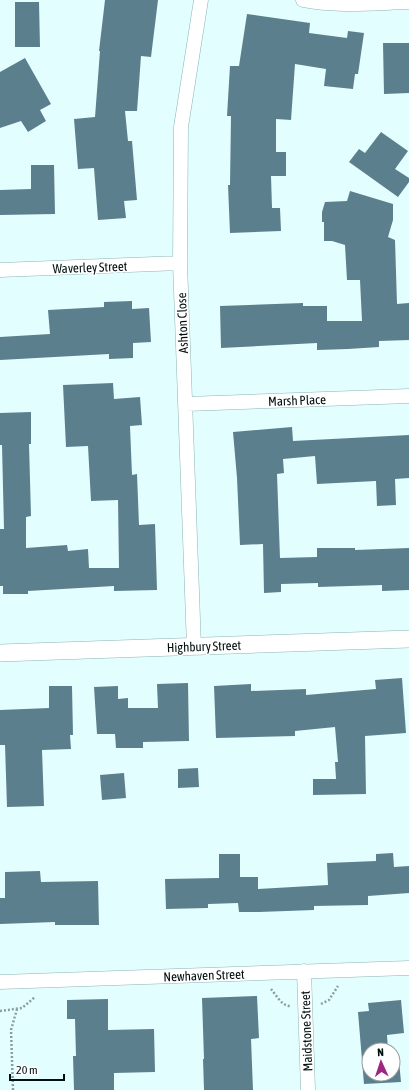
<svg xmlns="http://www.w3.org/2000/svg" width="409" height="1090" font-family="'Asap Condensed',sans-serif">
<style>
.building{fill:#5c7f8e}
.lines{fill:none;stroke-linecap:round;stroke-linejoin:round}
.minor-casing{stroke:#8ab5b6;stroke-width:15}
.tertiary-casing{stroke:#8ab5b6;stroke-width:18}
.path{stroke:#899f9f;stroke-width:2.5;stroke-dasharray:2 2;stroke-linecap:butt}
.minor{stroke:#fff;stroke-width:14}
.tertiary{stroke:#fff;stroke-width:17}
.labels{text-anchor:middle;stroke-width:3;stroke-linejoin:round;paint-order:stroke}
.street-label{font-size:13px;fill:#010f0f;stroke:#fff}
</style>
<rect width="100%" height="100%" fill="#e3fefe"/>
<path class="building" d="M 105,0 L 158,0 L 151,57 L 141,56 L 137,111 L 125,111 L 128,141 L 132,141 L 137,200 L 124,201 L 126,218 L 98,220 L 94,168 L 78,169 L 74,119 L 95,117 L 100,51 L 99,51 Z
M 15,2 L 39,2 L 40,47 L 15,47 Z
M 247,14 L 310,23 L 309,33 L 347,38 L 348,31 L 364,33 L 358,74 L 355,74 L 353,89 L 324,86 L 326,69 L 295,64 L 291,120 L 276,119 L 276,152 L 286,152 L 286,176 L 271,176 L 272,208 L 280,208 L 281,231 L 230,233 L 228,185 L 230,185 L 231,116 L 227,116 L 230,66 L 239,66 Z
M 383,43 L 409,43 L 409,93 L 384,94 Z
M 25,58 L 51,104 L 40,110 L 46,121 L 28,132 L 21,121 L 0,128 L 0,72 Z
M 381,132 L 408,151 L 395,169 L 409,178 L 409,182 L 398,197 L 349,162 L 359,149 L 365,153 Z
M 31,165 L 54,165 L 55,214 L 0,215 L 0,190 L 31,189 Z
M 350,191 L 393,204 L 393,220 L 388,237 L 395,240 L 397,304 L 409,303 L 409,340 L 379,341 L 379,347 L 348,349 L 317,350 L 317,343 L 221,348 L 220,306 L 303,303 L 303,306 L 327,306 L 327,321 L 362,321 L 360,280 L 347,280 L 345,245 L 332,241 L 324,241 L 324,222 L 322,222 L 322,212 L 325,202 L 347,201 Z
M 132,301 L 132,309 L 149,308 L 151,342 L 133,343 L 133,358 L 109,359 L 109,354 L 0,360 L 0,337 L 50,334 L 48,310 L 104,307 L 104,302 Z
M 113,383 L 114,399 L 140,397 L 142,425 L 130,426 L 132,475 L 137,474 L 139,525 L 155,524 L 157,590 L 114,591 L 114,586 L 28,591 L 28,594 L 3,594 L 3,586 L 0,586 L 0,529 L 4,529 L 2,445 L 0,445 L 0,413 L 31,412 L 31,444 L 29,444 L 31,516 L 26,517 L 26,548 L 67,545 L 68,551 L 88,549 L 89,568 L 119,568 L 118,500 L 91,501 L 88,446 L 66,447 L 63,385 Z
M 292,427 L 293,441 L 409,435 L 409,478 L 395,479 L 396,505 L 377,506 L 376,481 L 317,484 L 315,456 L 283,459 L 284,473 L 277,474 L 280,558 L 317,557 L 317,548 L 355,548 L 355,550 L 409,548 L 409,590 L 382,591 L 382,585 L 318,587 L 318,583 L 281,584 L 281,592 L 264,593 L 263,544 L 240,545 L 237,478 L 233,432 Z
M 402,678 L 406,733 L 365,736 L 366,794 L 313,795 L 313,779 L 336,779 L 335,762 L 338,762 L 335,727 L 295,731 L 295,736 L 216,738 L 214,686 L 251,684 L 251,691 L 306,689 L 306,695 L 376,689 L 375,680 Z
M 188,683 L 189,741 L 143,742 L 143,748 L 116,748 L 115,734 L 97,734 L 94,687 L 118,686 L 118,699 L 128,698 L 128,708 L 158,708 L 157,684 Z
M 49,686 L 72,686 L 73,735 L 70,735 L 71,749 L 42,750 L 44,806 L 7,807 L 5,745 L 0,745 L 0,710 L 49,708 Z
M 198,768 L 199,787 L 178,788 L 178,769 Z
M 124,773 L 126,798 L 102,800 L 100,775 Z
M 393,853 L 394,867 L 409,866 L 409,893 L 368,896 L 368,905 L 314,906 L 314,910 L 259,912 L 239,912 L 238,903 L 208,904 L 208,908 L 166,909 L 165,879 L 219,878 L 219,854 L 240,854 L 240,877 L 258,877 L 258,889 L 328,885 L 327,863 L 376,861 L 376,854 Z
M 40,871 L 41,882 L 98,881 L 99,925 L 55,925 L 55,922 L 0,924 L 0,898 L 5,898 L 5,872 Z
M 257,996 L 259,1038 L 251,1039 L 253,1090 L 204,1090 L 203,1059 L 204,1059 L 202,998 Z
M 108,999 L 108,1030 L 154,1029 L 155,1072 L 114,1073 L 114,1090 L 74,1090 L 73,1056 L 76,1056 L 75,1019 L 67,1019 L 67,1000 Z
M 401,1000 L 404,1033 L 387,1035 L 388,1050 L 369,1050 L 369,1074 L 393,1074 L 393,1062 L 399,1061 L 401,1082 L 364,1084 L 358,1012 L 369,1011 L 368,1003 Z"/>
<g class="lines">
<g class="minor-casing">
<path id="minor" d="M 303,0 C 338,7 374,3 409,2
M 0,270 L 180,263
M 186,404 L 409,396
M 194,647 L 180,263 L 181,127 L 201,0
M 304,971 L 308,1090
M 0,982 L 409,968"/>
</g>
<g class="tertiary-casing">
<path id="tertiary" d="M 0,653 L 409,639"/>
</g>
<path class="path" d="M 271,989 C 276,995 282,1006 290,1006
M 321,1004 L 329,1000 L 338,986
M 0,1011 L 22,1008 L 35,997
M 13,1090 L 11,1030 L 17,1009"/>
<use href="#minor" class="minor"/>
<use href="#tertiary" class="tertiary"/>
</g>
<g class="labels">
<g class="street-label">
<text transform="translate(90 267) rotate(-2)" y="5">Waverley Street</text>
<text transform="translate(182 323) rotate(-92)" y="5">Ashton Close</text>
<text transform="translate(297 400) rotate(-2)" y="5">Marsh Place</text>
<text transform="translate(204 646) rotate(-2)" y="5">Highbury Street</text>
<text transform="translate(204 975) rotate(-2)" y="5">Newhaven Street</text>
<text transform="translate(306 1031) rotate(-92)" y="5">Maidstone Street</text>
</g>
</g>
<g transform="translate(381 1062) rotate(357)"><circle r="19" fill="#ffffff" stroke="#999f9f"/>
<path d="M0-3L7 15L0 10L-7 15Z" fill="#9d2882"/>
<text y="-6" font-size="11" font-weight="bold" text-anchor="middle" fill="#010f0f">N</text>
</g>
<path d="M10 1074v6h54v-6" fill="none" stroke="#010f0f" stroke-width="2"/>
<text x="16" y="1074" font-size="12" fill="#010f0f" stroke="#ffffff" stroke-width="3" paint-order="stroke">20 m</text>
</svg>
